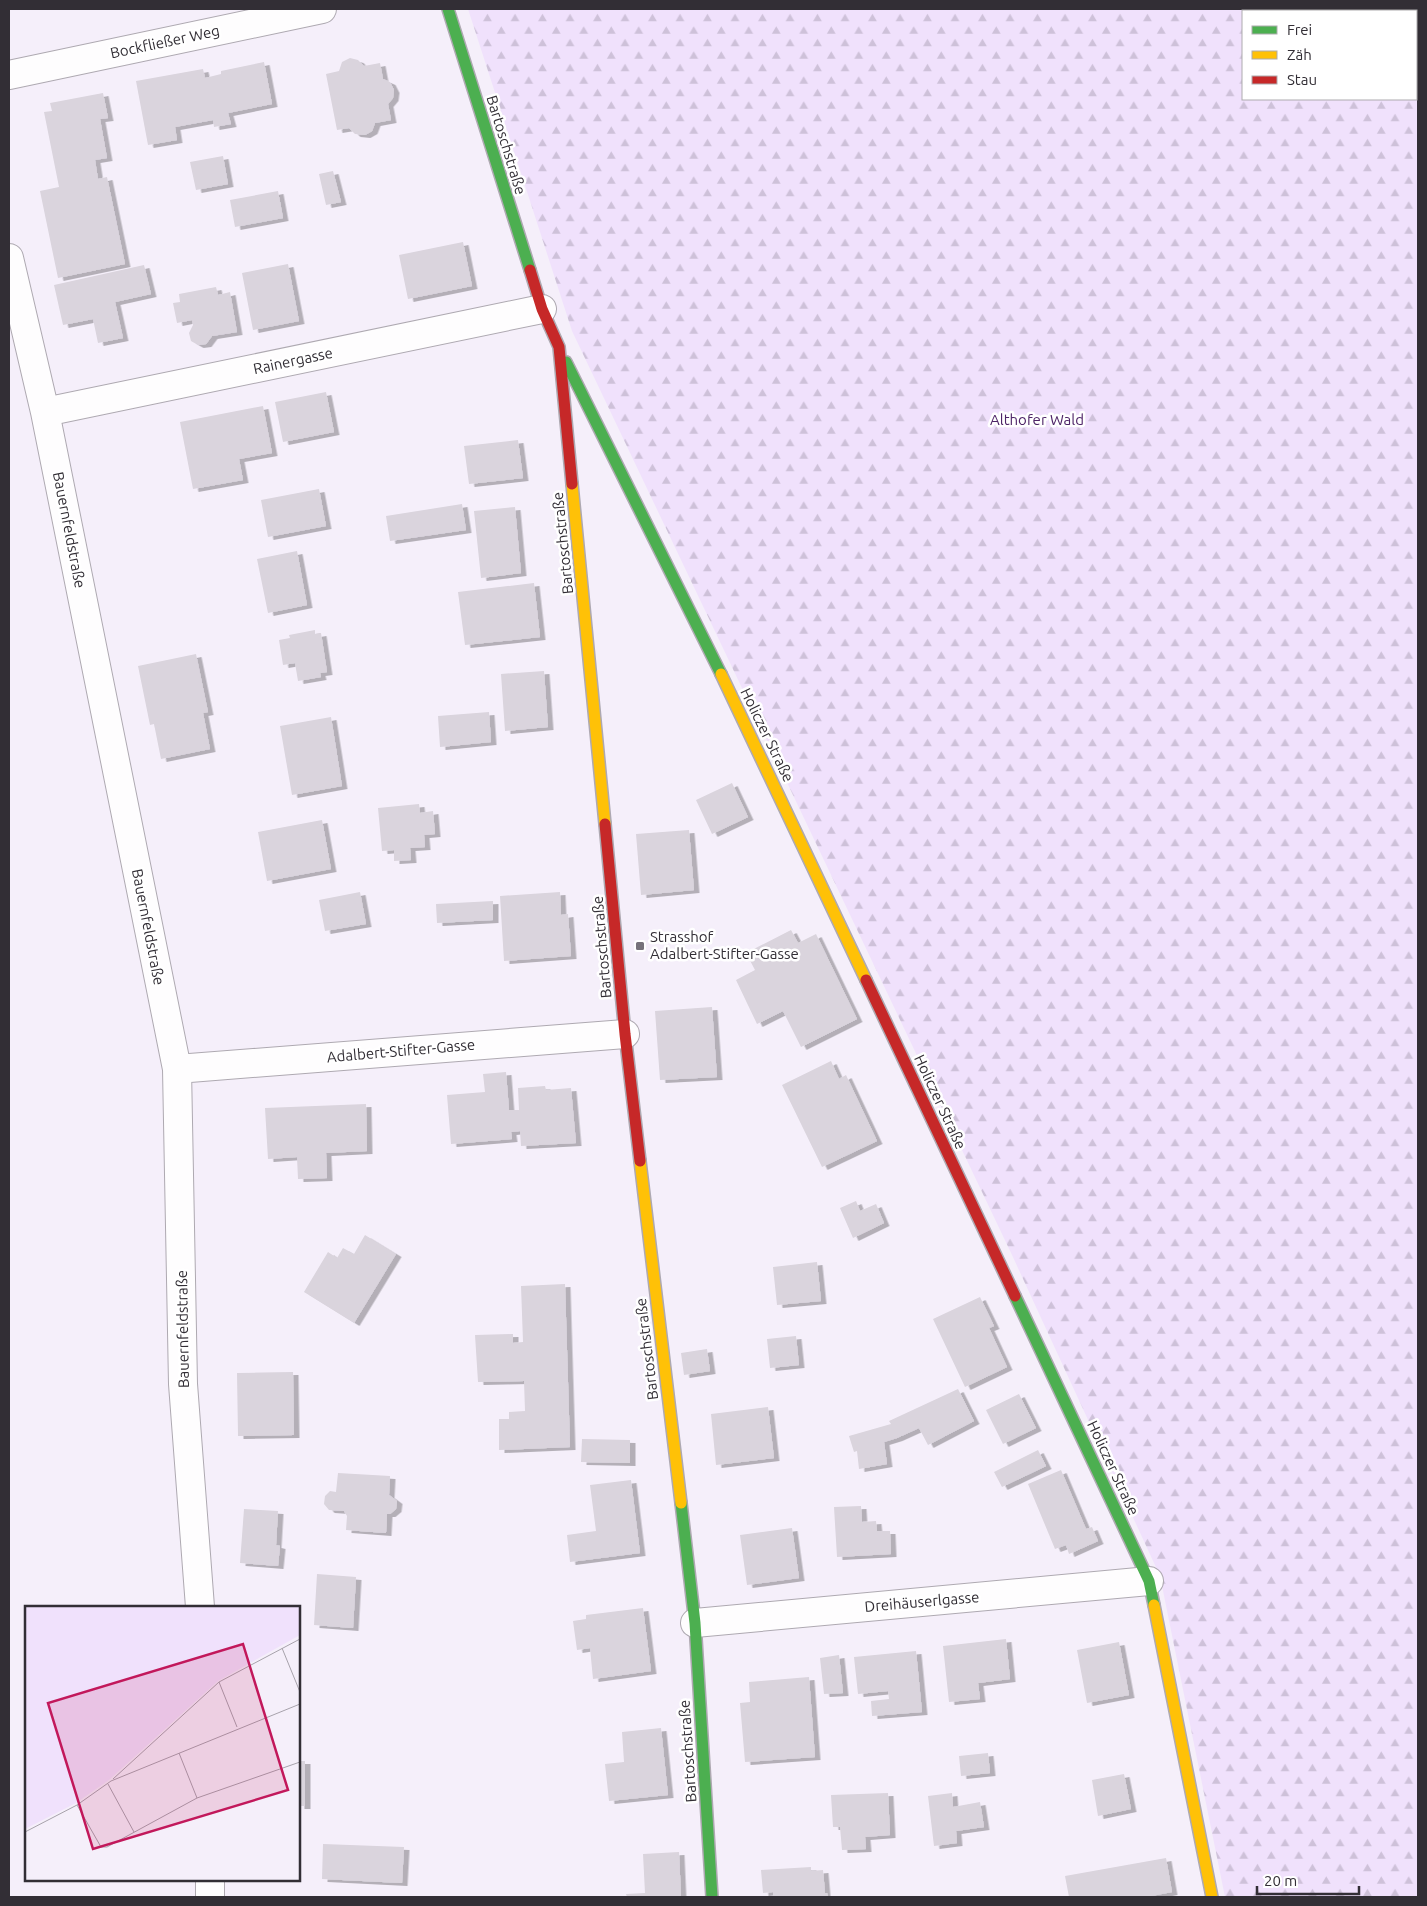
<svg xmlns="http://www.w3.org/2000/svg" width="1427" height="1906" font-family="Ubuntu,sans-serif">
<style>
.forest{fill:url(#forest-firs);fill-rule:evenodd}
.building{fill:#dad4dd;filter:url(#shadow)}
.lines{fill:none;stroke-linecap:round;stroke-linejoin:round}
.street-casing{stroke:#aea9b1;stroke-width:30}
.fast-casing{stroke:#aea9b1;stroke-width:14}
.slow-casing{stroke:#aea9b1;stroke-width:14}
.jam-casing{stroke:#aea9b1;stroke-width:14}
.street{stroke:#fefdfe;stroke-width:28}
.fast{stroke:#4caf50;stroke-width:11}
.slow{stroke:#ffc107;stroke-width:11}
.jam{stroke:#c62828;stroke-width:11}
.poi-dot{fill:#76727a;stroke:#fff;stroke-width:2}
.labels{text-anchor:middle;stroke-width:5;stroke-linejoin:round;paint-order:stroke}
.street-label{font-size:15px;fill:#322e35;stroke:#fff}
.park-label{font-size:15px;fill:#4e2467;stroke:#fff}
.poi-label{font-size:15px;fill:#322e35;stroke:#fff;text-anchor:start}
.inset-road{fill:none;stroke:#a7a2ab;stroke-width:1}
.view{fill:#c2185b;fill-opacity:0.15;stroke:#c2185b;stroke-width:2.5}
.inset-edge{fill:none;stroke:#322e35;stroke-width:2.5}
</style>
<defs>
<pattern id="forest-firs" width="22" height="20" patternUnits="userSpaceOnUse" patternTransform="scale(1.25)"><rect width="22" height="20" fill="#f0e1fc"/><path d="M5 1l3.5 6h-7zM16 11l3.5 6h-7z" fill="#cec1d9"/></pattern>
<filter id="shadow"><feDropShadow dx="5.5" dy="3" stdDeviation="0" flood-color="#0004"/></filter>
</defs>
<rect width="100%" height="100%" fill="#f5effa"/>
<path class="forest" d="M 468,9 L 1418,9 L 1418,1897 L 1225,1897 L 1160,1576 L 1012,1255 L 572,331 ZM 1243,11 L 1416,11 L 1416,99 L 1243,99 Z"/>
<path class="building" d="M 350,58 L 358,60 L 364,66 L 380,63 L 383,79 L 390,82 L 394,90 L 393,98 L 388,104 L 391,120 L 375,123 L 372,131 L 365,135 L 355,134 L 349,128 L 337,130 L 326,74 L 339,71 L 342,62 Z
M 264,62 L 272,104 L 228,113 L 231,124 L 214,127 L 213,120 L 175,127 L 177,140 L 148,145 L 136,81 L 203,69 L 205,78 L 221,74 L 221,71 Z
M 103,93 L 108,118 L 100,119 L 107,158 L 95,160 L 98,179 L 107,177 L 125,264 L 58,278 L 40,191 L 59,187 L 44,112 L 52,111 L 50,103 Z
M 223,156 L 228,184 L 196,190 L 190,162 Z
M 333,171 L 341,202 L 326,205 L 319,174 Z
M 278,191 L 283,218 L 235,227 L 230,200 Z
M 463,242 L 472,286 L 408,299 L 399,255 Z
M 288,264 L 299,321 L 253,330 L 242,273 Z
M 144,265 L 151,294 L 115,302 L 123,338 L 98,343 L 93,319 L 63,325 L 54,285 Z
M 216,287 L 218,295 L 230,292 L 237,332 L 212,336 L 206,344 L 198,345 L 191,341 L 189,333 L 193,325 L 192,320 L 177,323 L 173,303 L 180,302 L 179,294 Z
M 326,392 L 334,432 L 283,442 L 275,402 Z
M 263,406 L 272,453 L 239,459 L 243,480 L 193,489 L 180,422 Z
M 518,440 L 523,478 L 469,484 L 464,446 Z
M 319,489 L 326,526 L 268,537 L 261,500 Z
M 462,504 L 466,530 L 390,541 L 386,516 Z
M 515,507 L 521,573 L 481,578 L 474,511 Z
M 297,551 L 307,605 L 268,613 L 257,559 Z
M 534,583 L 540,637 L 465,645 L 458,592 Z
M 315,630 L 315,634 L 321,633 L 327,672 L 320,673 L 321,677 L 298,681 L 295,663 L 283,665 L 279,640 L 290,638 L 289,635 Z
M 196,654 L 208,712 L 203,713 L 210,749 L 161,759 L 154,724 L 150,725 L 138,666 Z
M 544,671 L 548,727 L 505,731 L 501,674 Z
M 489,712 L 491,742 L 440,747 L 438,716 Z
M 331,717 L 342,786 L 292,795 L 280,726 Z
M 732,783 L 748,817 L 712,834 L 696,800 Z
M 419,804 L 420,813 L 433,811 L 435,834 L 424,835 L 425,847 L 410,848 L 411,860 L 394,861 L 394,850 L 382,851 L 378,808 Z
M 322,820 L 331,869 L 267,881 L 258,832 Z
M 689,830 L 694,890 L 641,895 L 636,834 Z
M 360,892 L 366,924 L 325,931 L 319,900 Z
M 560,892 L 561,915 L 568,914 L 571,956 L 504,961 L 500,896 Z
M 493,901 L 493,920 L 437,923 L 436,904 Z
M 791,930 L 798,943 L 816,934 L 857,1019 L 801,1047 L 783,1011 L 757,1024 L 736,980 L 755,970 L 746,953 Z
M 712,1007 L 717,1077 L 660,1080 L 655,1011 Z
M 831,1061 L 839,1079 L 846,1075 L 877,1141 L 822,1167 L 782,1085 Z
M 506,1072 L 509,1110 L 519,1110 L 518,1088 L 545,1086 L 546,1090 L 571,1088 L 576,1143 L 521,1146 L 520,1131 L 511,1132 L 512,1139 L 451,1144 L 447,1095 L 485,1092 L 483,1074 Z
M 366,1104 L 367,1151 L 326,1153 L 327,1178 L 298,1179 L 297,1157 L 268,1159 L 265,1108 Z
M 856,1201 L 860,1211 L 876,1204 L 884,1223 L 853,1238 L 840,1208 Z
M 365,1235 L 396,1254 L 354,1323 L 304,1292 L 328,1252 L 337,1258 L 343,1248 L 354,1254 Z
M 817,1262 L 821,1301 L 777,1305 L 773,1267 Z
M 565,1284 L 570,1447 L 499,1450 L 499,1419 L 509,1419 L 509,1412 L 525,1411 L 524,1381 L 478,1382 L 475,1335 L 513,1334 L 513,1343 L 523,1342 L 521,1286 Z
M 980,1297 L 994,1326 L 989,1328 L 1007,1367 L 965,1387 L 933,1319 Z
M 796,1336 L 799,1365 L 770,1368 L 767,1339 Z
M 707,1349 L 710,1371 L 684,1375 L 681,1353 Z
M 293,1372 L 294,1435 L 238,1436 L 237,1373 Z
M 958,1389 L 974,1421 L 928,1445 L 919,1428 L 897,1438 L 884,1442 L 887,1464 L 859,1469 L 857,1451 L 854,1452 L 849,1436 L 891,1424 L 889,1421 Z
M 1019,1394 L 1036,1428 L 1003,1444 L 986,1410 Z
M 768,1407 L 774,1458 L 716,1465 L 711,1414 Z
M 582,1439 L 630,1440 L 630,1463 L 581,1462 Z
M 1038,1450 L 1046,1466 L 1002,1487 L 994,1472 Z
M 1061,1470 L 1086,1529 L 1092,1527 L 1098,1541 L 1069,1554 L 1066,1545 L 1055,1549 L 1028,1484 Z
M 338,1473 L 390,1476 L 389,1495 L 397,1501 L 396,1509 L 390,1514 L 387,1514 L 386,1533 L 346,1530 L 347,1516 L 344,1511 L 329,1510 L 324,1504 L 325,1496 L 330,1491 L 336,1492 Z
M 631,1480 L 640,1553 L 570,1562 L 567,1535 L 596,1531 L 590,1485 Z
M 861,1506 L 862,1522 L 876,1521 L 877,1531 L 890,1531 L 891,1554 L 837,1557 L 834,1507 Z
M 244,1509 L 278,1511 L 276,1545 L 280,1546 L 278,1566 L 240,1563 Z
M 792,1528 L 799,1578 L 747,1585 L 740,1535 Z
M 317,1574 L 356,1577 L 353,1628 L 314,1625 Z
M 643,1608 L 651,1671 L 593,1679 L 590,1648 L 577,1650 L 573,1621 L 586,1619 L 586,1615 Z
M 1006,1639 L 1010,1679 L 978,1683 L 980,1699 L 949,1702 L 943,1646 Z
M 1119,1642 L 1129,1695 L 1087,1703 L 1077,1650 Z
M 916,1651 L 922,1712 L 872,1716 L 871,1701 L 889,1699 L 888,1691 L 858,1694 L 854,1657 Z
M 839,1655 L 843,1693 L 824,1694 L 820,1658 Z
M 809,1677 L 815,1757 L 745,1762 L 740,1703 L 750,1702 L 749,1682 Z
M 661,1728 L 668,1795 L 609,1801 L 605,1764 L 624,1762 L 622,1732 Z
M 988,1753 L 990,1773 L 961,1776 L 959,1756 Z
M 299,1761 L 305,1761 L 305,1806 L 299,1806 Z
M 1124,1774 L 1131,1809 L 1098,1816 L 1092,1780 Z
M 888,1793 L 890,1835 L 865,1837 L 866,1849 L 842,1850 L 840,1827 L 833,1827 L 831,1795 Z
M 952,1793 L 953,1807 L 980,1802 L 984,1827 L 956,1831 L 957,1843 L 934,1846 L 928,1796 Z
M 323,1844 L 404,1847 L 402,1883 L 322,1879 Z
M 679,1852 L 681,1897 L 627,1897 L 626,1894 L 645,1893 L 643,1854 Z
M 1166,1858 L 1172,1892 L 1146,1897 L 1069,1897 L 1065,1876 Z
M 811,1867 L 811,1871 L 823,1870 L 825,1893 L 827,1893 L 828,1897 L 773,1897 L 773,1892 L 763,1893 L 761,1870 Z"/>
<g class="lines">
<g class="street-casing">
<path id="street" d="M 9,75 L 322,9
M 9,258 L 45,412 L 177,1069 L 183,1384 L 200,1607
M 45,412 L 542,309
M 177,1069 L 625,1034
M 695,1623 L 1149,1581
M 210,1880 L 210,1897"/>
</g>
<g class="fast-casing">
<path id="fast" d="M 448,9 L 530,270
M 566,362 L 721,674
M 1015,1296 L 1149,1581 L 1154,1605
M 681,1503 L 695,1623 L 712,1897"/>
</g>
<g class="slow-casing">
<path id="slow" d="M 572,484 L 605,824
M 721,674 L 866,980
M 640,1161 L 681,1503
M 1154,1605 L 1212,1897"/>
</g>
<g class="jam-casing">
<path id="jam" d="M 530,270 L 542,309 L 559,347 L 572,484
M 605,824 L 625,1034 L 640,1161
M 866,980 L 1015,1296"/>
</g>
<use href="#street" class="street"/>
<use href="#fast" class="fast"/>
<use href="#slow" class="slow"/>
<use href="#jam" class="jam"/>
</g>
<rect class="poi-dot" x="635" y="941" width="10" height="10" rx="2.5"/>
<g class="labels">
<g class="street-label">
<text transform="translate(165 42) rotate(-12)" y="5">Bockfließer Weg</text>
<text transform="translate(506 145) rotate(73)" y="5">Bartoschstraße</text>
<text transform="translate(293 361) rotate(-12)" y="5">Rainergasse</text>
<text transform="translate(69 530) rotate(79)" y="5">Bauernfeldstraße</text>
<text transform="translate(563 543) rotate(-96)" y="5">Bartoschstraße</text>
<text transform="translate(767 735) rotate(64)" y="5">Holiczer Straße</text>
<text transform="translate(148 927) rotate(79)" y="5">Bauernfeldstraße</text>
<text transform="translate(602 947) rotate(-95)" y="5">Bartoschstraße</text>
<text transform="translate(401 1051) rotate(-5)" y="5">Adalbert-Stifter-Gasse</text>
<text transform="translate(940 1102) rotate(65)" y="5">Holiczer Straße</text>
<text transform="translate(183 1329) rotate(-91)" y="5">Bauernfeldstraße</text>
<text transform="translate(647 1349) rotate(-97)" y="5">Bartoschstraße</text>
<text transform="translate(1113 1468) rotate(65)" y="5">Holiczer Straße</text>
<text transform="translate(922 1602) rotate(-5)" y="5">Dreihäuserlgasse</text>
<text transform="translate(688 1751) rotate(-94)" y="5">Bartoschstraße</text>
</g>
<g class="park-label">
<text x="1037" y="425">Althofer Wald</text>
</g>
<g class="poi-label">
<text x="650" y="942">Strasshof<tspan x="650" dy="17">Adalbert-Stifter-Gasse</tspan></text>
</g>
</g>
<g transform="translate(25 1606)">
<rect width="275" height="275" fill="#f5effa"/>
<path d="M 0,0 L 275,0 L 275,29 L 193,75 L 84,174 L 51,197 L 0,223 Z" fill="#f0e1fc"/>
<path class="inset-road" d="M 257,42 L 275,86M 194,76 L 212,121M 154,147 L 172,192M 88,173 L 194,76 L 275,33M 83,178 L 109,226M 52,199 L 76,241 L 82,241 L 172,192 L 275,156M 0,226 L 52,199 L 86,175 L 275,98"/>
<path class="view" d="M 218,38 L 263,184 L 68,243 L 23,97 Z"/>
<rect width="275" height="275" class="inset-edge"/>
</g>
<rect width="1427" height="1906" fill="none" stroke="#322e35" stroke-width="20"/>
<rect x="1242" y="10" width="175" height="90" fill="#ffffff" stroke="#adabae"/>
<rect x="1252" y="26" width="25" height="8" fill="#4caf50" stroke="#adabae"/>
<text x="1287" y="35" font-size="15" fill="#322e35">Frei</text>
<rect x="1252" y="51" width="25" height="8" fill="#ffc107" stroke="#adabae"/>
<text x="1287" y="60" font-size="15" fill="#322e35">Zäh</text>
<rect x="1252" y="76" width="25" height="8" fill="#c62828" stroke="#adabae"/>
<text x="1287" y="85" font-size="15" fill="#322e35">Stau</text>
<path d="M1257 1886v8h102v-8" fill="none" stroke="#322e35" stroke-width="2.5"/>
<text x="1264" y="1886" font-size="15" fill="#322e35" stroke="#ffffff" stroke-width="4" paint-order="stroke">20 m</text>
</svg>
